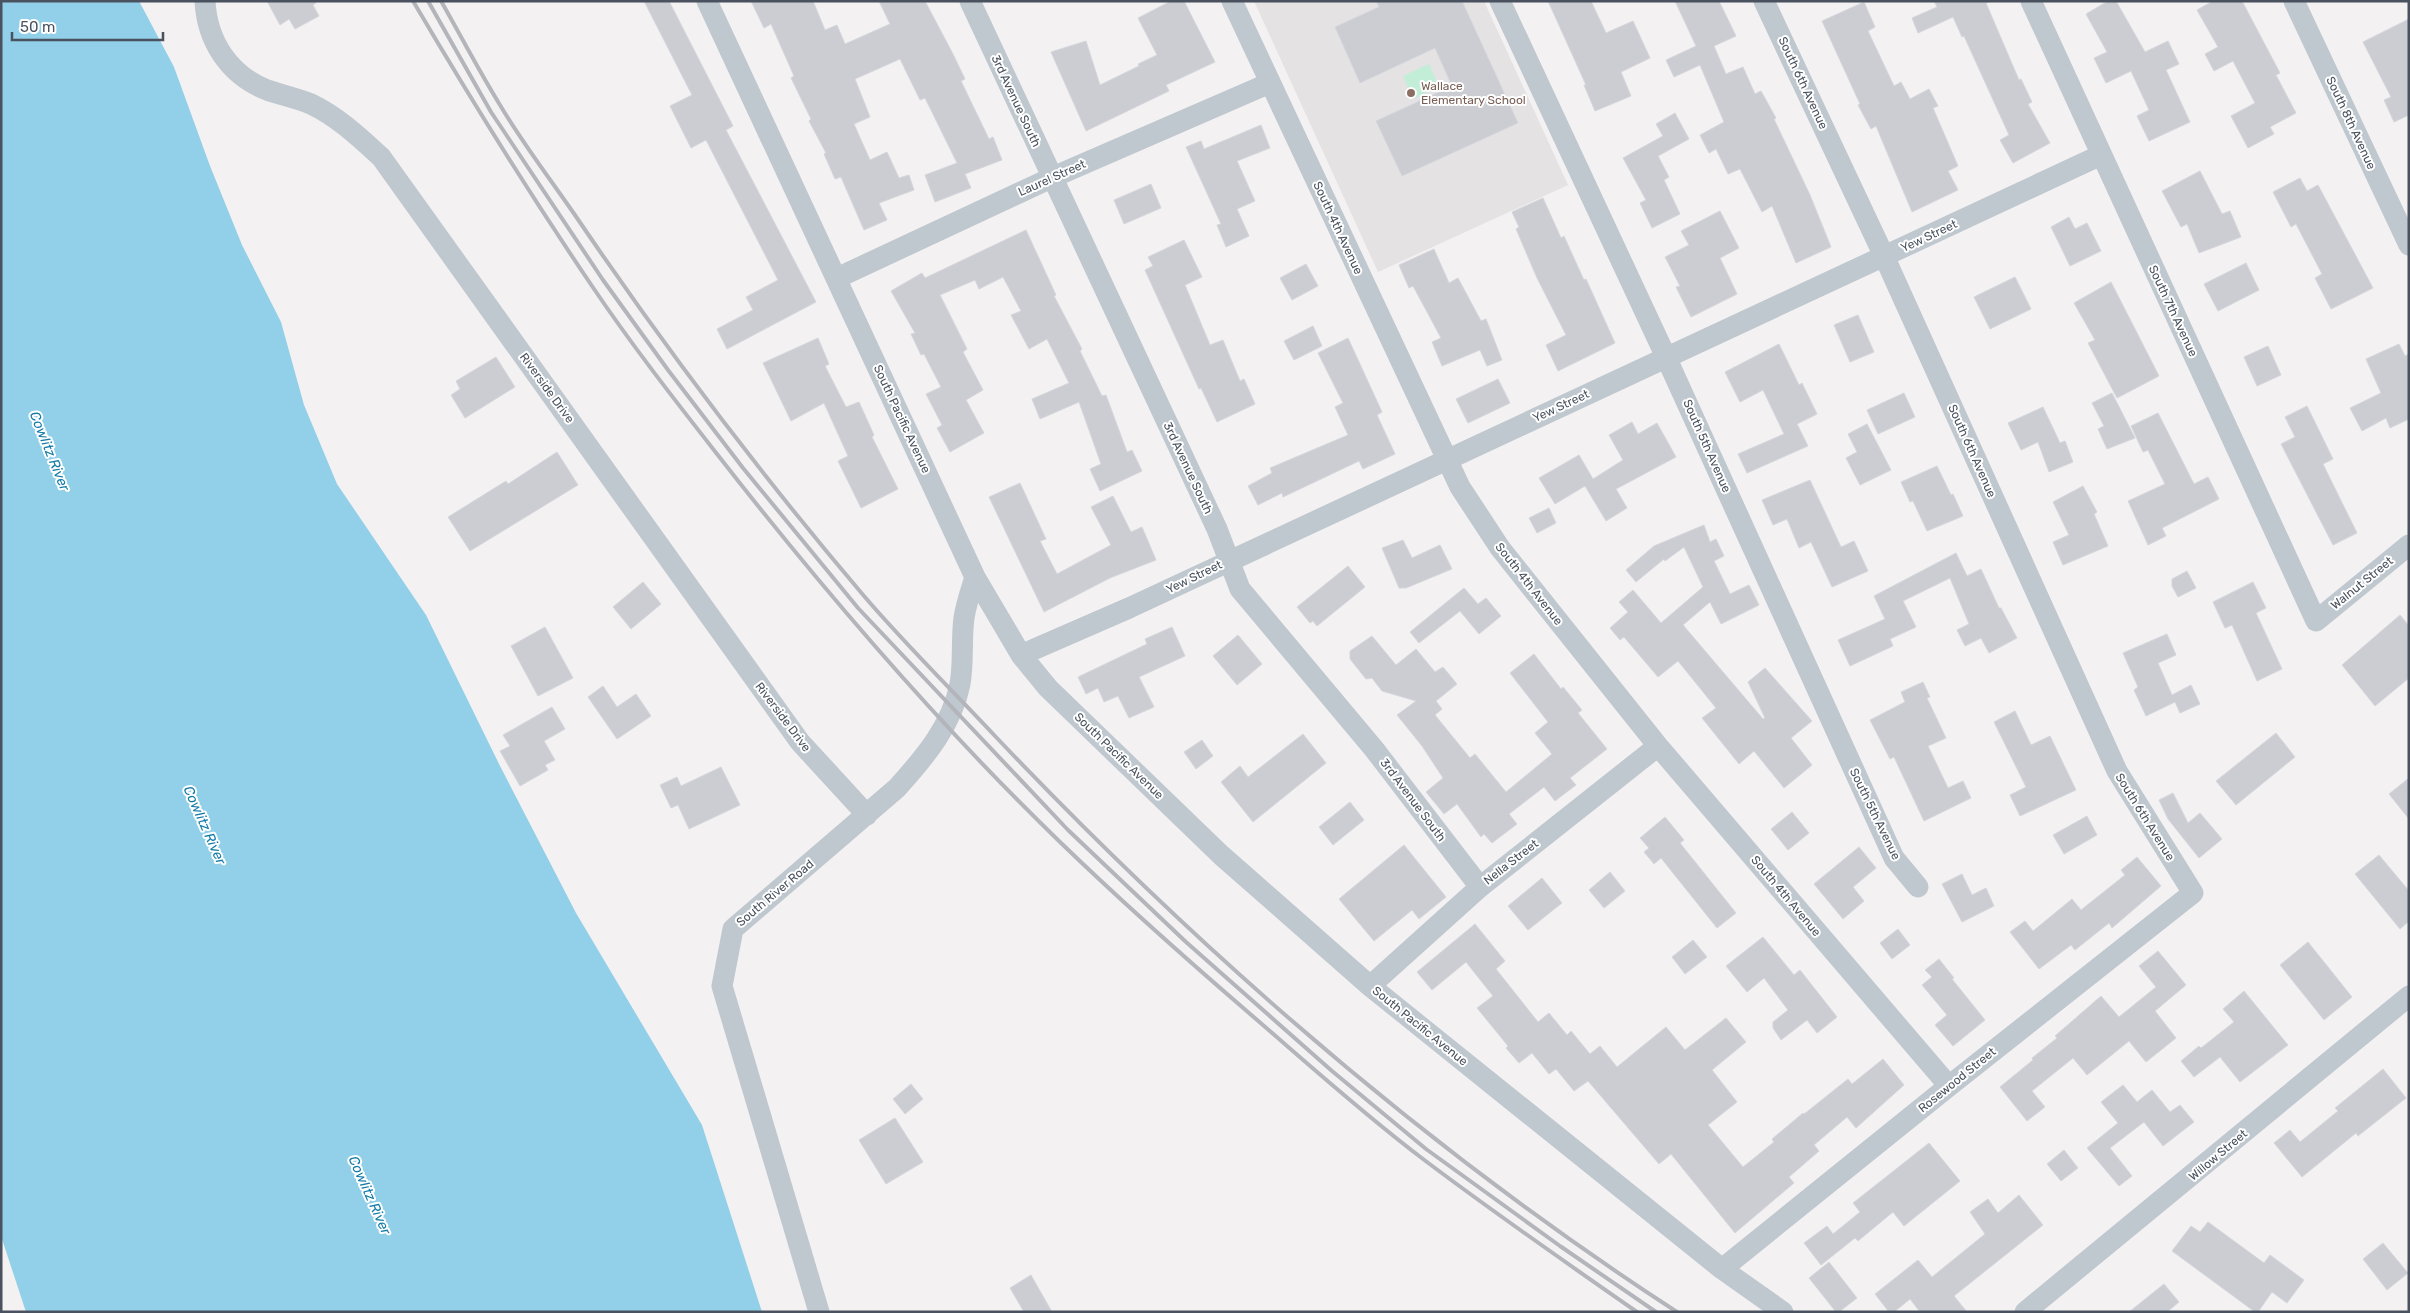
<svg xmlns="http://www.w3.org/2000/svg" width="2410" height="1313" font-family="Rubik,sans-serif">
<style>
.education{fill:#e4e2e3}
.green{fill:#c2eed7}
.water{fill:#92cfe8}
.building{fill:#cbcdd3;stroke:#d5d7dc}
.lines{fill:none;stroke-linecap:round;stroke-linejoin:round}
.minor{stroke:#bfc7cf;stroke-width:21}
.rail{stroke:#b3b5bb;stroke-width:4}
.education-dot{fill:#8d6e63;stroke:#fff;stroke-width:2}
.labels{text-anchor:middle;stroke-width:4;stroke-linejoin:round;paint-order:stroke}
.street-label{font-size:12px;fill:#49525e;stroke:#fff}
.education-label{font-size:12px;fill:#785e54;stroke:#fff;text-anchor:start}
.water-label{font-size:14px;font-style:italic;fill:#137ba7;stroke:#fff}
</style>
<rect width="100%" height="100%" fill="#f3f1f1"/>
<path class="education" d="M 1254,1 L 1484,1 L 1568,185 L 1378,272 Z"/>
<path class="green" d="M 1429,64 L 1439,87 L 1413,99 L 1403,76 Z"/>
<path class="water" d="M 1,1 L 139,1 L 174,67 L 210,166 L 242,245 L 281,322 L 304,405 L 337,484 L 426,615 L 500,766 L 576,913 L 702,1125 L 762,1312 L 26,1312 L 1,1236 Z"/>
<path class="building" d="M 267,1 L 318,1 L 313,5 L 319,16 L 295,29 L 289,19 L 280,25 Z
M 644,1 L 669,1 L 733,126 L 726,130 L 816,302 L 727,349 L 717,329 L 753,310 L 746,297 L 778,280 L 706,140 L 691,148 L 670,106 L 692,95 Z
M 751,1 L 813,1 L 825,30 L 837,25 L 845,44 L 890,24 L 879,1 L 925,1 L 953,54 L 965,79 L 961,81 L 989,139 L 993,137 L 1002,160 L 965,174 L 971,188 L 935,202 L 925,175 L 957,163 L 925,98 L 920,100 L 900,59 L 855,79 L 870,117 L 854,124 L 870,160 L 887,152 L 899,178 L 909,175 L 914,190 L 879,203 L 887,220 L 864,230 L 841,177 L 835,179 L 824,154 L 826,153 L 809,121 L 811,119 L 791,78 L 794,76 L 771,24 L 764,28 Z
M 1171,1 L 1184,1 L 1215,62 L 1166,85 L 1169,91 L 1086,131 L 1051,52 L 1086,41 L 1100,85 L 1139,66 L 1138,64 L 1157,55 L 1138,18 Z
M 1376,1 L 1462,1 L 1518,123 L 1402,176 L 1376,121 L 1452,86 L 1435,48 L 1360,83 L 1335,27 L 1379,7 Z
M 1548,1 L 1591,1 L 1606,33 L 1633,21 L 1650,58 L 1621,72 L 1631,96 L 1595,111 L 1584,85 L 1586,85 Z
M 1675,1 L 1719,1 L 1736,36 L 1714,46 L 1726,74 L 1743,67 L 1755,94 L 1761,91 L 1776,118 L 1774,119 L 1810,195 L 1831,247 L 1796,263 L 1772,206 L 1762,212 L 1740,169 L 1728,174 L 1716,149 L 1709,153 L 1700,135 L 1724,122 L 1700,65 L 1674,77 L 1666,60 L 1696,46 Z
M 1934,1 L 1991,1 L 1986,3 L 2019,80 L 2021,79 L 2032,102 L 2028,104 L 2050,143 L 2013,163 L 2000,140 L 2009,135 L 1964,36 L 1962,37 L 1953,17 L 1918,33 L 1912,18 L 1937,7 Z
M 2108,1 L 2116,1 L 2145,52 L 2168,41 L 2179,64 L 2166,70 L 2190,122 L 2149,141 L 2137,116 L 2149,110 L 2131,71 L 2106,83 L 2094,58 L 2107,52 L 2086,14 Z
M 2213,1 L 2242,1 L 2280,73 L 2276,75 L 2296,113 L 2270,127 L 2274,134 L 2248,148 L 2231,116 L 2255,103 L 2233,61 L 2214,71 L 2205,54 L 2218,47 L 2197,10 Z
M 1864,2 L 1875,27 L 1868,31 L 1894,86 L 1901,82 L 1910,99 L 1929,89 L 1938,106 L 1933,108 L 1958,166 L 1948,171 L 1958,190 L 1912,212 L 1876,126 L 1871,129 L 1858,105 L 1860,104 L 1822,21 Z
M 2409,19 L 2409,115 L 2394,122 L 2384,100 L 2391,97 L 2363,42 Z
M 1675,113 L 1689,139 L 1658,156 L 1669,177 L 1664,180 L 1680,214 L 1652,228 L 1640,203 L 1646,200 L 1623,158 L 1663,136 L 1656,124 Z
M 1261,125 L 1270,148 L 1237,161 L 1255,201 L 1237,209 L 1249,236 L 1226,247 L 1217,225 L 1221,224 L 1186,147 L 1201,141 L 1204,149 Z
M 2200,171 L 2222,214 L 2230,211 L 2241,237 L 2199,253 L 2187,224 L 2181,227 L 2162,191 Z
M 2300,178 L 2307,191 L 2318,185 L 2373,288 L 2331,309 L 2315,278 L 2322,274 L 2296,224 L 2291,227 L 2273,192 Z
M 1151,184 L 1161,208 L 1124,224 L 1114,200 Z
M 1543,198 L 1561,238 L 1564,236 L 1584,280 L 1586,279 L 1615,343 L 1558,371 L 1546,345 L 1566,335 L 1537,278 L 1516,229 L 1519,227 L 1512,212 Z
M 1720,211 L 1739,248 L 1720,258 L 1737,294 L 1691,317 L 1676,287 L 1680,286 L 1665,257 L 1689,245 L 1681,231 Z
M 2069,217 L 2075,229 L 2087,223 L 2101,251 L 2070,266 L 2051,227 Z
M 1026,230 L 1056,295 L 1054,296 L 1082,349 L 1080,351 L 1102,396 L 1106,395 L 1127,452 L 1132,450 L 1142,471 L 1100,491 L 1090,469 L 1101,464 L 1079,402 L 1040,419 L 1032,399 L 1069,383 L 1047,339 L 1029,349 L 1011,315 L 1021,311 L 1003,277 L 979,289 L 975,280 L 940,295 L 967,349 L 963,352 L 983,390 L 966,400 L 984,433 L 950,452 L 937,428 L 942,425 L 926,394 L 941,387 L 924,354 L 921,355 L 911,334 L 915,333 L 891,291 L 922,273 L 925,278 Z
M 1184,240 L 1202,277 L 1185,285 L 1210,345 L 1223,340 L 1240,381 L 1244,379 L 1255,404 L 1217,422 L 1201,388 L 1199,389 L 1145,270 L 1153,266 L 1148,257 Z
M 1434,249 L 1449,283 L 1458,278 L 1481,321 L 1486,319 L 1502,360 L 1487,366 L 1480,350 L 1442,366 L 1432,342 L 1441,338 L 1413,286 L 1409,288 L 1399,265 Z
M 2246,263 L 2259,290 L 2218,311 L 2204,284 Z
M 1306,264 L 1318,286 L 1292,300 L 1280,278 Z
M 2015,277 L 2031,309 L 1990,329 L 1974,297 Z
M 2111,282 L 2159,376 L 2117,398 L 2088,343 L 2095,340 L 2074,303 Z
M 1858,315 L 1874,352 L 1850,362 L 1834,325 Z
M 1313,326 L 1322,346 L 1294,360 L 1284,341 Z
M 818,338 L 829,364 L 825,366 L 846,407 L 859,402 L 874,435 L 872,437 L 898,489 L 861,508 L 838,461 L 848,456 L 824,403 L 791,421 L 763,363 Z
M 1348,338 L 1382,412 L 1377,415 L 1395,454 L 1363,469 L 1359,461 L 1283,497 L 1282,493 L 1258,505 L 1248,486 L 1272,473 L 1270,468 L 1348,435 L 1335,407 L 1343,403 L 1318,353 Z
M 1779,344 L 1799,385 L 1802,383 L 1817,414 L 1797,424 L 1808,446 L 1747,473 L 1738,454 L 1784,434 L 1763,390 L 1740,402 L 1725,372 Z
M 2399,344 L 2405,356 L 2409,354 L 2409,419 L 2390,428 L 2386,418 L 2362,431 L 2350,408 L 2381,393 L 2366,359 Z
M 2268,346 L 2281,375 L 2257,386 L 2244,357 Z
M 496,357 L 515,387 L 465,418 L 451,395 L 460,389 L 456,381 Z
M 1498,379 L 1510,403 L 1468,423 L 1456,399 Z
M 1904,393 L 1915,417 L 1878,434 L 1867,410 Z
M 2112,393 L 2135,438 L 2107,449 L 2098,429 L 2104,426 L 2092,403 Z
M 2307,406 L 2333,459 L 2323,464 L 2357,533 L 2333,545 L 2281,444 L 2295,437 L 2285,417 Z
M 2043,407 L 2060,443 L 2065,441 L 2073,462 L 2049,472 L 2038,442 L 2021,450 L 2008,423 Z
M 2158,413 L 2194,484 L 2208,477 L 2219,499 L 2162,528 L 2166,536 L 2148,545 L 2128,501 L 2165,484 L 2148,450 L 2143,452 L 2131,426 Z
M 1632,422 L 1638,434 L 1657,423 L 1676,457 L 1616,489 L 1627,508 L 1606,521 L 1585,486 L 1555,504 L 1539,478 L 1579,455 L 1593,479 L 1623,460 L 1609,435 Z
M 1867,424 L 1891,470 L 1860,485 L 1846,458 L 1857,452 L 1848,434 Z
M 557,452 L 578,485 L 470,551 L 448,517 L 506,481 L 508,484 Z
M 1937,466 L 1951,495 L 1953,494 L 1963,516 L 1927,531 L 1913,501 L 1910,502 L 1901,482 Z
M 1810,480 L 1841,547 L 1854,541 L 1868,571 L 1832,587 L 1811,542 L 1799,548 L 1787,519 L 1773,525 L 1762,500 Z
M 1020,483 L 1046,539 L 1040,541 L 1057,574 L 1111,545 L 1091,507 L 1113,496 L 1131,532 L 1142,527 L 1156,560 L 1110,578 L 1044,612 L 989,497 Z
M 2083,486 L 2097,512 L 2094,514 L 2108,546 L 2063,565 L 2053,542 L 2069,535 L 2053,502 Z
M 1549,508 L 1556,523 L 1537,533 L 1529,518 Z
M 1704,525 L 1710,542 L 1716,539 L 1724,556 L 1714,561 L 1730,594 L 1749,585 L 1759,605 L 1721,624 L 1710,602 L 1683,625 L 1763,719 L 1765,718 L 1748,682 L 1765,668 L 1812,721 L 1791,738 L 1812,765 L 1784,788 L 1754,751 L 1739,764 L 1702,718 L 1716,708 L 1678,661 L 1658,677 L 1624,637 L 1620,640 L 1610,628 L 1628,612 L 1619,602 L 1633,590 L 1661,623 L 1703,587 L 1684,547 L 1665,561 L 1664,559 L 1636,582 L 1626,570 L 1654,546 Z
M 1403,540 L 1412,558 L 1440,545 L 1452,569 L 1406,588 L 1399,588 L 1382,548 Z
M 1956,553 L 1967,576 L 1981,569 L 1999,608 L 2001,608 L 2017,638 L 1989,653 L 1981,638 L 1965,646 L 1957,630 L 1969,624 L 1950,578 L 1903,601 L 1916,627 L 1890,639 L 1893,646 L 1850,666 L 1838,640 L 1885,619 L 1874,596 Z
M 1348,566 L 1365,587 L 1317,626 L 1313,621 L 1310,623 L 1297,607 Z
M 2187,571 L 2196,588 L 2178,597 L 2172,586 L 2172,579 Z
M 643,582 L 661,604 L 631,629 L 613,607 Z
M 2253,582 L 2266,608 L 2256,613 L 2282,669 L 2257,681 L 2232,625 L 2225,628 L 2213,602 Z
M 1464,588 L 1478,604 L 1486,598 L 1501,616 L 1479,634 L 1460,611 L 1419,643 L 1410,632 Z
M 2400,615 L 2409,626 L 2409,678 L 2375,706 L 2342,665 Z
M 545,627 L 573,678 L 538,696 L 511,646 Z
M 1172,627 L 1185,656 L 1139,677 L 1154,707 L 1129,718 L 1118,696 L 1104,702 L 1098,688 L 1086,694 L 1078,677 L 1147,644 L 1145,639 Z
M 2167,634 L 2176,655 L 2158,663 L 2172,695 L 2191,685 L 2200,704 L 2180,713 L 2175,702 L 2146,716 L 2134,690 L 2138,687 L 2123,653 Z
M 1238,635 L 1262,664 L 1237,685 L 1213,656 Z
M 1372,636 L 1396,665 L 1416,649 L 1435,672 L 1443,667 L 1457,684 L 1436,701 L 1442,709 L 1435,715 L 1470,758 L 1475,754 L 1506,792 L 1552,754 L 1535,733 L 1548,722 L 1510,673 L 1534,654 L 1561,689 L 1563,687 L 1582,710 L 1578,713 L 1607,749 L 1570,778 L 1576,785 L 1555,801 L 1544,787 L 1509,814 L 1517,824 L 1492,843 L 1484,834 L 1481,837 L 1457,804 L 1444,814 L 1426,792 L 1443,778 L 1422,746 L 1397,715 L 1416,701 L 1382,691 L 1372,678 L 1366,679 L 1350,659 L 1350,651 Z
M 1923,682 L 1930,697 L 1927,698 L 1946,738 L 1928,746 L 1948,788 L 1963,781 L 1971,798 L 1924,821 L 1894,757 L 1890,759 L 1870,720 L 1905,702 L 1901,692 Z
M 603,686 L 617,707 L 636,694 L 651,716 L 617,739 L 588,697 Z
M 552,707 L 565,729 L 544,741 L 555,760 L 545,765 L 548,770 L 520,786 L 500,751 L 510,746 L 503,735 Z
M 2015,711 L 2031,745 L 2050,736 L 2076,790 L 2020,816 L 2010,795 L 2026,787 L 1994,722 Z
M 2276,733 L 2295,757 L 2236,805 L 2216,781 Z
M 1303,734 L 1326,763 L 1253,822 L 1221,782 L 1240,766 L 1248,777 Z
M 1202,740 L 1213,756 L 1196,769 L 1184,752 Z
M 721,767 L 740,805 L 689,829 L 678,805 L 671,808 L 660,785 L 677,777 L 681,786 Z
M 2409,778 L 2409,819 L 2389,794 Z
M 2173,793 L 2188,823 L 2200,813 L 2222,839 L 2199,858 L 2168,819 L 2159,800 Z
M 1350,802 L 1364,820 L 1333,845 L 1319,827 Z
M 1792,812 L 1809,833 L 1788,850 L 1771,829 Z
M 2087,816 L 2097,835 L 2064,854 L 2053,835 Z
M 1665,817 L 1684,840 L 1680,843 L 1736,913 L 1717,928 L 1661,858 L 1654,864 L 1644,852 L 1649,848 L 1640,838 Z
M 1404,845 L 1446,897 L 1419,919 L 1412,910 L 1374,941 L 1339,899 Z
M 1859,847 L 1876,868 L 1853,887 L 1864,901 L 1843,919 L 1814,884 Z
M 2379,855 L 2409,891 L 2409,921 L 2400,929 L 2355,874 Z
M 2137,857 L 2161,886 L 2112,928 L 2109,923 L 2075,950 L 2071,945 L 2039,969 L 2010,932 L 2025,921 L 2033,931 L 2072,899 L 2081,910 L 2125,875 L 2121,870 Z
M 1610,872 L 1625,891 L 1604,908 L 1589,890 Z
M 1962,874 L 1972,895 L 1986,888 L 1994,906 L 1962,922 L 1942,884 Z
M 1542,878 L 1562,903 L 1528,930 L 1508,906 Z
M 1475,924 L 1505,961 L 1496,969 L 1538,1022 L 1549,1013 L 1567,1035 L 1571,1031 L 1590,1054 L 1600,1046 L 1617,1067 L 1666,1027 L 1685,1050 L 1726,1018 L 1746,1042 L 1712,1070 L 1737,1102 L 1708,1125 L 1743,1167 L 1774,1142 L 1772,1139 L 1803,1113 L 1804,1114 L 1808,1111 L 1848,1079 L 1852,1084 L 1883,1059 L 1904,1085 L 1856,1128 L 1847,1117 L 1814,1145 L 1819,1151 L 1789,1177 L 1794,1183 L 1735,1233 L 1671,1154 L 1659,1164 L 1588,1081 L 1574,1091 L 1556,1069 L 1549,1074 L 1532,1053 L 1519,1063 L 1506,1048 L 1508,1046 L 1477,1008 L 1493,996 L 1466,962 L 1432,990 L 1417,972 Z
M 1898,929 L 1910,945 L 1892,959 L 1880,943 Z
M 1763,937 L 1794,975 L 1800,970 L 1837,1017 L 1817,1033 L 1807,1020 L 1781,1040 L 1773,1028 L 1773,1022 L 1788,1010 L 1764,978 L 1747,992 L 1726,966 Z
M 1693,940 L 1707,957 L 1685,974 L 1672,957 Z
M 2308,942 L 2352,997 L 2324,1020 L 2280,965 Z
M 2158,951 L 2186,985 L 2155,1011 L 2176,1038 L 2146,1062 L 2129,1041 L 2087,1075 L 2073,1058 L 2032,1091 L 2045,1107 L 2027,1121 L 2000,1087 L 2033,1060 L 2032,1058 L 2057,1038 L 2055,1036 L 2101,996 L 2119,1017 L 2156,987 L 2139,966 Z
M 1939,959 L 1954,978 L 1952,979 L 1985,1020 L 1953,1046 L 1935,1025 L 1947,1015 L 1922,985 L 1932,977 L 1925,970 Z
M 2244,991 L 2288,1045 L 2240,1082 L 2220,1057 L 2194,1077 L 2181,1061 L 2199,1046 L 2201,1048 L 2234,1022 L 2223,1009 Z
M 2383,1069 L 2406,1098 L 2358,1136 L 2356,1133 L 2302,1177 L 2274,1143 L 2290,1130 L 2300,1142 L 2338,1111 L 2335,1108 Z
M 911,1084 L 923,1099 L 905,1114 L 893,1099 Z
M 2123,1085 L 2137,1102 L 2152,1090 L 2170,1112 L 2180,1105 L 2194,1122 L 2163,1146 L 2144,1122 L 2110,1148 L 2132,1176 L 2119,1186 L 2087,1148 L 2118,1123 L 2101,1102 Z
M 895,1118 L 923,1162 L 886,1184 L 859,1140 Z
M 1929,1143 L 1960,1181 L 1904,1226 L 1893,1212 L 1858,1241 L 1855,1238 L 1821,1265 L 1804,1243 L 1827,1226 L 1833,1234 L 1860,1212 L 1853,1203 Z
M 2064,1150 L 2078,1168 L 2061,1181 L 2047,1164 Z
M 2019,1195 L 2043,1225 L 1954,1296 L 1967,1312 L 1920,1312 L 1910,1299 L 1894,1312 L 1889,1312 L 1875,1294 L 1918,1260 L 1932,1277 L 1985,1234 L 1970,1212 L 1988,1199 L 1998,1213 Z
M 2208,1222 L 2264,1263 L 2270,1255 L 2304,1280 L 2287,1303 L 2272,1292 L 2258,1312 L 2255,1312 L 2172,1251 L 2191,1226 L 2200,1232 Z
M 2383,1243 L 2408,1273 L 2387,1290 L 2363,1259 Z
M 1829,1262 L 1857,1298 L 1839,1312 L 1836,1312 L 1809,1278 Z
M 1031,1275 L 1052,1312 L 1024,1312 L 1010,1288 Z
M 2164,1284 L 2179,1302 L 2167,1312 L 2129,1312 Z"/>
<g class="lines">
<path class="minor" d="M 205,1 C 207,41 229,75 267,90 C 281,95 297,98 311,104 C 338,117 359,137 381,157 L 800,742 L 867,815
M 707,1 L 975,577 L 1021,655 L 1048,688 L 1221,855 L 1370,986 L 1722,1269 L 1783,1312
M 970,1 L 1217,529 L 1240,589 L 1374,749 L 1480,887
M 1232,1 L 1460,487 L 1500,548 L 1658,746 L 1949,1086
M 1500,1 L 1666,357 L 1894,858 L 1918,887
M 2031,1 L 2316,621 L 2409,545
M 2294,1 L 2409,245
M 837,278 L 1051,178 L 1270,83
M 1021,655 L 1129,608 L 2101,155
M 1370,986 L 1480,887 L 1658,746
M 1722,1269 L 1949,1086 L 2193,893 L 2117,771 L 1884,256 L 1764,1
M 819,1312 L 722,986 L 733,929 L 897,788 C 925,757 952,725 960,684 C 964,662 961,640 964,618 C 966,604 971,590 975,577
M 2025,1312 L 2409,996"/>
<path class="rail" d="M 413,1 C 470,98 529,193 592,286 C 631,344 674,399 717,454 C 823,590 936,722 1060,842 C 1121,901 1184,957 1249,1013 C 1306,1062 1362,1113 1423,1159 C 1493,1212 1565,1262 1637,1312
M 428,1 L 491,112 L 603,280 L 668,370 L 743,468 L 858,608 L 1068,830 L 1186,942 L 1332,1071 L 1426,1149 L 1560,1246 L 1656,1312
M 441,1 C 461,36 479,71 500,105 C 523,144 551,180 577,218 C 666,349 761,475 864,596 C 905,644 951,689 995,736 C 1200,952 1426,1149 1677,1312"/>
</g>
<circle class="education-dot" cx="1411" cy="93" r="5"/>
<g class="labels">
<g class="street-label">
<text transform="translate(1803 83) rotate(65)" y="4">South 6th Avenue</text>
<text transform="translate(1016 101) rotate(65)" y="4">3rd Avenue South</text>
<text transform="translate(2351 123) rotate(65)" y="4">South 8th Avenue</text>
<text transform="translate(1052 178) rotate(-24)" y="4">Laurel Street</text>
<text transform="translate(1338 228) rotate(65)" y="4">South 4th Avenue</text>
<text transform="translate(1929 236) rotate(-25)" y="4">Yew Street</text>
<text transform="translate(2173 311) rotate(65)" y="4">South 7th Avenue</text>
<text transform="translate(547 388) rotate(54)" y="4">Riverside Drive</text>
<text transform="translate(1561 406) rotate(-25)" y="4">Yew Street</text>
<text transform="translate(902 419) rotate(65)" y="4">South Pacific Avenue</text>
<text transform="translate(1707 446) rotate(66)" y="4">South 5th Avenue</text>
<text transform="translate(1972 451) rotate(66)" y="4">South 6th Avenue</text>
<text transform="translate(1188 468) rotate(65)" y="4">3rd Avenue South</text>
<text transform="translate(1194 577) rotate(-26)" y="4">Yew Street</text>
<text transform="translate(2362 583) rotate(-39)" y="4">Walnut Street</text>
<text transform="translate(1529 584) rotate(52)" y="4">South 4th Avenue</text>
<text transform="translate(783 717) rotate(53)" y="4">Riverside Drive</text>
<text transform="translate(1119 756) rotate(44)" y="4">South Pacific Avenue</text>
<text transform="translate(1413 800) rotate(53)" y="4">3rd Avenue South</text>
<text transform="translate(1875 814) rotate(64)" y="4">South 5th Avenue</text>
<text transform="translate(2145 817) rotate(58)" y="4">South 6th Avenue</text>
<text transform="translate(1511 862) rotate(-38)" y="4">Nella Street</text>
<text transform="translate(775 893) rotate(-40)" y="4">South River Road</text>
<text transform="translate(1786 896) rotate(50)" y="4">South 4th Avenue</text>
<text transform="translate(1420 1026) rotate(39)" y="4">South Pacific Avenue</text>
<text transform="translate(1957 1080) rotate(-39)" y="4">Rosewood Street</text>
<text transform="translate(2218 1155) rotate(-40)" y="4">Willow Street</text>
</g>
<g class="education-label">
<text x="1421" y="90">Wallace<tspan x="1421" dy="14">Elementary School</tspan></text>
</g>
<g class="water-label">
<text transform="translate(50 451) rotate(68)" y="5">Cowlitz River</text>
<text transform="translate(205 825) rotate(66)" y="5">Cowlitz River</text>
<text transform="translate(370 1195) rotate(66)" y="5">Cowlitz River</text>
</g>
</g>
<rect width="2410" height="1313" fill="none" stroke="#49525e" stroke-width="5"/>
<path d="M12 32v8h151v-8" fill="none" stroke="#49525e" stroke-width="2.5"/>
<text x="20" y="32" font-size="15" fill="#49525e" stroke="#ffffff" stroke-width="4" paint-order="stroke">50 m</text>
</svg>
